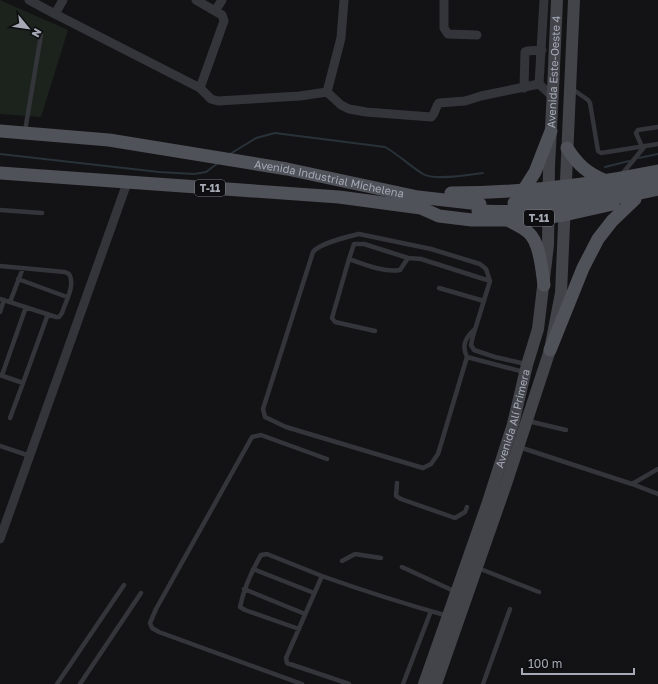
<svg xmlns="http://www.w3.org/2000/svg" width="658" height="684" font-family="'Golos Text',sans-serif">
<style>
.green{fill:#1b231c}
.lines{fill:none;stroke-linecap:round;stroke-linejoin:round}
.stream{stroke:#293239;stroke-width:2}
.service{stroke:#34353a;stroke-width:4.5}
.minor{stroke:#34353a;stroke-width:9}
.secondary{stroke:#42444a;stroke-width:12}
.primary{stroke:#505259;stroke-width:13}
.primary-bridge{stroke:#505259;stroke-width:13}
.labels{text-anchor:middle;stroke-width:3;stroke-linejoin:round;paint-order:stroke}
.shield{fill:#0e0e10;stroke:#787b84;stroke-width:1}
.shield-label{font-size:10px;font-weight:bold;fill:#a5aab6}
.street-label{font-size:11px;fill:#a5aab6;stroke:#0e0e10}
</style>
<rect width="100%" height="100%" fill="#131315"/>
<path class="green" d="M 0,0 L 68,30 L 41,117 L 0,114 Z"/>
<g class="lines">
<path class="stream" d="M 0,154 L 159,172 L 194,174 L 206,172 L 218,163
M 230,154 L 256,138 L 275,133 L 385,147 C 399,155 410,166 423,174 C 434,181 469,175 483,173
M 639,158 L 658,154
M 605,167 L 629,161"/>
<path class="service" d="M 571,88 L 588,100 L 590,103 L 598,151 L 601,153 L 658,144
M 25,131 L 41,35
M 642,147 L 636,133 L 638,130 L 658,127
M 622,174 L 645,146
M 0,210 L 42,213
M 349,259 L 354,244 L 364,244 L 408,258
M 0,266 L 65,272 L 69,274 C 76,284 65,303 62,313 L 59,317 L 56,317 L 0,299
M 18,279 L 67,297
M 439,288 L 484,301
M 10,302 L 23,268
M 0,312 L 4,300
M 375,331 L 335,322 L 332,318 L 349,259 C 363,264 385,273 400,270 L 408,258 L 421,259 L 490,281
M 467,357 C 461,345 466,337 475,329
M 524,372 L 467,357 L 438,454 L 431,464 L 423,468 L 286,427 L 265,417 L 263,409 L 313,252 C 320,243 347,237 359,234 L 431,249 L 480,264 L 486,269 L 490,281 L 473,336 L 471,345 L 474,350 L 495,357 L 526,364
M 0,375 L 23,383 L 48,314
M 2,375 L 26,307
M 10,418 L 23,383
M 528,421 L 566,430
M 0,446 L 30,456
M 519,447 L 632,484 L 658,494
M 397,483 L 396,496 L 401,499 L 455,518 L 465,512 L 467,507
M 632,484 L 658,469
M 342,561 L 355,554 L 381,558
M 402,567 L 456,592
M 478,568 L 539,592
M 253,569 L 314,593
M 244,589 L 305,614
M 299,629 L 245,610 L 240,607 C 244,588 251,572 261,555 L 267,554 L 322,576
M 57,684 L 124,585
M 80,684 L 141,593
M 302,684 L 159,632 L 152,628 L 150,623 L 156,609 L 252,437 L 261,435 L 327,459
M 349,684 L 287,663 L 286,658 L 322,576 C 364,591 405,604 448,616
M 403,684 L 431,611
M 483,684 L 510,609"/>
<path class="minor" d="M 29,0 L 55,14
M 63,0 L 55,14 L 200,88 L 211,99 L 218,101 L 300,96 L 327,92 L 341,38 L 344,0
M 196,0 L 222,15 L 224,21 L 200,88
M 444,0 L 444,28 L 448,34 L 477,35
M 544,0 L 539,84 L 553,97
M 215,11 L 222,0
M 524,88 L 525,52 L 527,51 L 542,50
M 327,92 L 341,105 L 349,109 L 366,112 L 431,117 C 436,113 435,107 439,103 L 465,101 L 481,96 L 539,84
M 0,539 L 127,183"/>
<g class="secondary">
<path id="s1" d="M 424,684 L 487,505 L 513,424 L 527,365 L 538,329 L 548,245 L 549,166 L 553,90 L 557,0"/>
<path d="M 436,684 L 506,484 L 550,350 L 561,293 L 574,0"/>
</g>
<g class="primary">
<path id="s2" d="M 0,131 L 109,140 L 287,169 L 418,197 L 480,204"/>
<path d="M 567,148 C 578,165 587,173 606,181"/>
<path d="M 0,173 L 339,197 L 421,208 L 439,216 L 472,220 L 528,220 L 564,215 L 613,204"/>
<path d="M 523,191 L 535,172 L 551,131"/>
<path d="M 451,193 C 521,193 589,185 658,171"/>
<path d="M 510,221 C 516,225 524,228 529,233 C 540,243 542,271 544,285"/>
<path d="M 550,350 L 583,268 L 598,239 L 612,221 L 635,199"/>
</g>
<path class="primary-bridge" d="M 514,203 L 570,196 L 658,180
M 478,211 C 539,214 598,202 658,189"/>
</g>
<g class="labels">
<g class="shield">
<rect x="195" y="180" width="30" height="16" rx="3"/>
<rect x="524" y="210" width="30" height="16" rx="3"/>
</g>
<g class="shield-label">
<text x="210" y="192">T-11</text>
<text x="539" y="222">T-11</text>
</g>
<g class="street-label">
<text dy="4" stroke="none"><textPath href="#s1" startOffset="631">Avenida Este-Oeste 4</textPath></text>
<text dy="4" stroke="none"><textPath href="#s2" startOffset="333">Avenida Industrial Michelena</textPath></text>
<text dy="4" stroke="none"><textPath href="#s1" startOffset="280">Avenida Alí Primera</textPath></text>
</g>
</g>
<g transform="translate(28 28) rotate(119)" stroke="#0e0e10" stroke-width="3" paint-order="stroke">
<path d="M0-3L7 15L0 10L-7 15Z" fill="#a5aab6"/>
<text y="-6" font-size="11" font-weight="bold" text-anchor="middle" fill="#a5aab6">N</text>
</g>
<path d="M522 668v6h112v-6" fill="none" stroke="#a5aab6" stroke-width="2"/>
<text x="528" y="668" font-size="12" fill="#a5aab6" stroke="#0e0e10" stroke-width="3" paint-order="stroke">100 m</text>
</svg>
